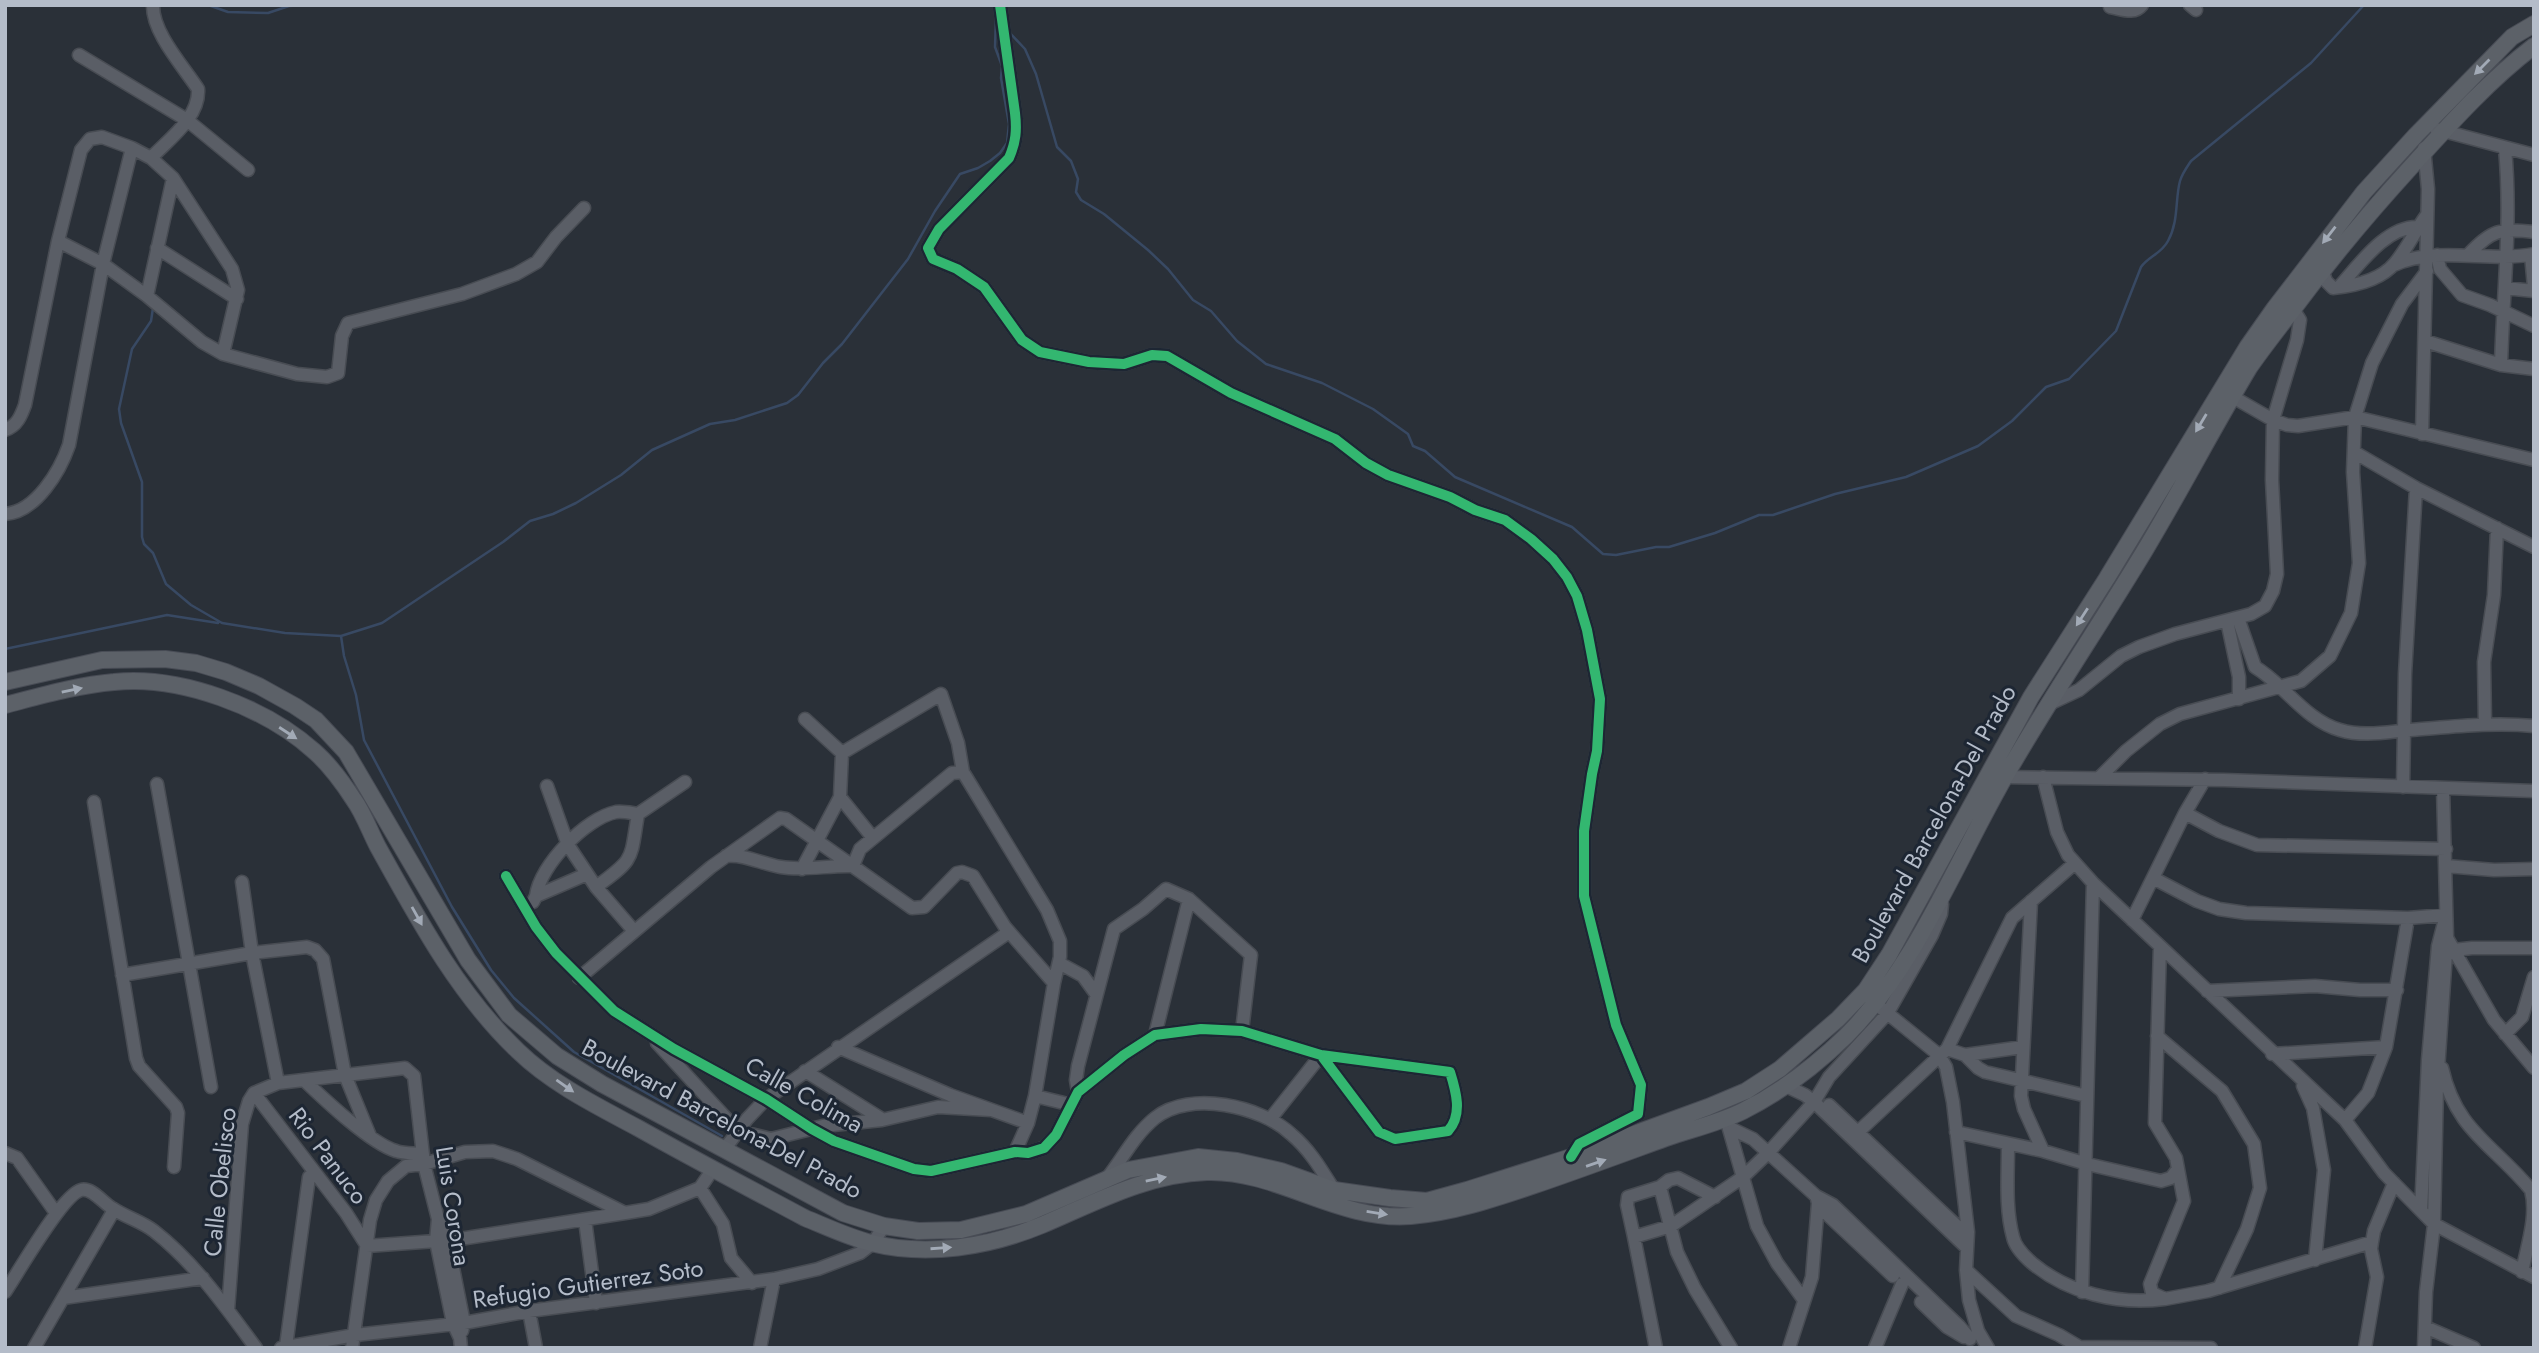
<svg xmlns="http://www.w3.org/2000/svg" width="2539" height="1353" font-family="Jost,sans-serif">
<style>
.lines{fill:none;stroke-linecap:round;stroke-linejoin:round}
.stream{stroke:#384963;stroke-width:2.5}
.minor-casing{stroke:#484c53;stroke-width:15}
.major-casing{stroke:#484c55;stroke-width:18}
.minor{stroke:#5a5e66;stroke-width:12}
.major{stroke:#5c6168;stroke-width:16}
.cycleway-casing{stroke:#1d2633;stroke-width:15}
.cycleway{stroke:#33b770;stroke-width:10}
.oneway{fill:#a2aab6}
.labels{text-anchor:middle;stroke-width:6;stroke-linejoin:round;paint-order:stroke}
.street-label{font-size:24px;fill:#b4bcc9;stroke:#1d2633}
</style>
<rect width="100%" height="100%" fill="#2a3038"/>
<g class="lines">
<path class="stream" d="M 208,5 L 228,12 L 268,13 L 289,6 L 306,5
M 1009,32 L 1025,49 L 1036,74 L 1057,147 L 1071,161 L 1078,179 L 1076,192 L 1081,200 L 1104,214 L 1148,250 L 1168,269 L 1193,300 L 1211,311 L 1237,341 L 1266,364 L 1322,383 L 1373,409 L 1408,434 L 1413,446 L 1425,451 L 1455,477 L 1572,527 L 1603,554 L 1616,555 L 1656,547 L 1669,547 L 1715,533 L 1759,515 L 1773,515 L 1835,494 L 1906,477 L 1978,446 L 2012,421 L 2046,387 L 2069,379 L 2116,331 L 2141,267 C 2149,256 2161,254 2168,241 C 2179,221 2175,199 2180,181 C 2182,174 2187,167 2191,161 L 2311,63 L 2364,5
M 153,308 L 151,321 L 132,349 L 119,409 L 121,423 L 142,482 L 142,537 L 144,544 L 153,553 L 166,584 L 191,605 L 222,623 L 285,633 L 341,636 L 382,623 L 503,542 L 530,521 L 553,514 L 576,503 L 621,475 L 652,450 L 710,424 L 735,420 L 787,403 L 798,395 L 823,363 L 842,344 L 908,259 L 935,211 L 960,174 L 978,168 L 990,161 L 1000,153 L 1007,143 L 1009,124 L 1001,78 L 1002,66 L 995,47 L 996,16
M 341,636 L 344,656 L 356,695 L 364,740 L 452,907 L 491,970 L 514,998 L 574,1052 L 722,1136
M 5,649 L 167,615 L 218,623"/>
<g class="minor-casing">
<path id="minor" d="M 1000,5 L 1015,113 C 1017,130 1016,142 1009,158 L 939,229 L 928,248 L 933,259 L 957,269 L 984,287 L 1022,340 L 1040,352 L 1089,362 L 1124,364 L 1152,355 L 1167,356 L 1231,393 L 1335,439 L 1366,463 L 1388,475 L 1450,497 L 1475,510 L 1505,520 L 1531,539 L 1553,559 L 1567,577 L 1577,596 L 1587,630 L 1600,699 L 1597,751 L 1592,774 L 1584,831 L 1584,896 L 1616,1025 L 1641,1085 L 1638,1114 L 1579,1144 L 1571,1157
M 2190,5 L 2196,10
M 2110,7 C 2122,9 2134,15 2142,5
M 79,55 L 187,120 L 248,170
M 2436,129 L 2534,155
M 151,158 C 169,139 200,117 198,89 C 183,66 152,32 153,5
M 58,241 L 103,264 L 147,296 L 202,342 L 223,354 L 297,374 L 327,377 L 338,373 L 342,336 L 348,323 L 462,294 L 516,274 L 537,262 L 556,237 L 584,208
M 157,248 L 237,299
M 2437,255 L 2440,269 L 2462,295 L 2490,305 L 2534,326
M 2468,255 C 2491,230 2500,228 2534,232
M 2531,255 L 2534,287
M 2394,265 C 2439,245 2487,263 2534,254
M 2322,269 L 2326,281 L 2333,288 C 2354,286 2381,280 2395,263 C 2407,249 2415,231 2426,216
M 2339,287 C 2359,265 2386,226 2418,227
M 2505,288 L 2534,291
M 147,296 L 173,178
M 2425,341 L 2501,365 L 2534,369
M 2501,365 C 2503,293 2512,221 2505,149
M 2226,393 L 2273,420 L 2287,425 L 2298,426 L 2355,417 L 2534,460
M 5,430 C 17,426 21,416 25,405 L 58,241 L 81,150 L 90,139 L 102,137 L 132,148 L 151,158 L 173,178 L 232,269 L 238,290 L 223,354
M 2422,434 L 2428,189 L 2424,148
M 2354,452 L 2416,488 L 2534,547
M 5,514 C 36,512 60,471 69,445 L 103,264 L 132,148
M 2238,618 L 2255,667 C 2285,685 2305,720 2340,730 C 2363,737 2387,732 2410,730 C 2451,727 2492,722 2534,726
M 2227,621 L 2239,677 L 2239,699
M 2047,705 L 2079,690 L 2121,656 L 2139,647 L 2175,634 L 2251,614 L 2265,606 L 2273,591 L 2277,574 L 2272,480 L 2273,420 L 2297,340 L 2300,320 L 2293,309
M 805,719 L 842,753
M 2485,724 L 2484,662 L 2494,595 L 2497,528
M 2004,777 L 2224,780 L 2534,791
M 2043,777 L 2057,832 L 2068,855 L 2093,883 L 2345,1120 L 2384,1173 L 2434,1224 L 2534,1277
M 2099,778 L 2126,751 L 2160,724 L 2180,714 L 2301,681 L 2330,656 L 2351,613 L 2359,563 L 2353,472 L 2355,417 L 2372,363 L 2402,304 L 2427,271
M 157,784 L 211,1087
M 547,786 L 568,845 L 596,887 L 634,931
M 2403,787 L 2405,674 L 2416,488
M 840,797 L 873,838
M 94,802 L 136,1058 L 139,1066 L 176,1107 L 178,1113 L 174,1167
M 2185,813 L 2219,831 L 2257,845 L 2446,849
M 726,856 C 745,854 762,864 781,867 C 804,871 829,865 853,866
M 853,866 L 860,849 L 952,773 L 963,772 L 1047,910 L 1060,941 L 1060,957 L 1054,983 L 1035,1096 L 1028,1123 L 1015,1152
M 2446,866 L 2494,870 L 2534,869
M 802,869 L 840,797 L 842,753 L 941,694 L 958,743 L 963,772
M 506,876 L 536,927 L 556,953 L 614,1011 L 674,1049 L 766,1099 L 812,1129 L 834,1141 L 914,1169 L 931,1171 L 1015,1152 L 1028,1153 L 1044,1148 L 1056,1135 L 1078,1092 L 1124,1055 L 1155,1035 L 1201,1029 L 1242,1031 L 1321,1055 L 1450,1072 C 1456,1091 1463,1115 1448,1131 L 1395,1139 L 1379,1132 L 1321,1055
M 2153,878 L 2197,901 L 2219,909 L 2246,913 L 2408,918 L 2446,915 L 2438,946 L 2428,1060 L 2421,1211
M 242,882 L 252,953 L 278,1083
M 596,887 C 636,858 630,860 638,814 L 685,782
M 536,896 C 540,865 586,818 616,812 C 623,811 631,813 638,814
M 2031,901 L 2021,1096 L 2024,1109 L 2043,1151
M 533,902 L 536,896 L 587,874
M 2132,920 L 2185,813 L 2205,779
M 2447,938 L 2494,1020 L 2534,1068
M 2160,946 L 2155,1123 L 2176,1158 L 2184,1201 L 2150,1284 L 2152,1293 L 2165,1299 L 2208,1291 L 2372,1242
M 2454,950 L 2472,948 L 2534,948
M 1059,963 L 1083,976 L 1096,994
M 122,975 L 252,953 L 307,947 L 315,950 L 323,959 L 345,1075 L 370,1136
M 579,978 L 711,867 L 780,818 L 786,819 L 912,908 L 924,907 L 957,873 L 962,872 L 973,876 L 1005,927 L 1054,983
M 2207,991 L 2315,986 L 2360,990 L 2397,990
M 1881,1008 L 1939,1055 L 1946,1067 L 1953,1102 L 1968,1232 L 1966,1270 L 1969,1300 L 1978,1331 L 1988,1348
M 2505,1034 L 2522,1017 L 2534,977
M 1155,1035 L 1189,899
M 2157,1036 L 2222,1091 L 2254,1144 L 2260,1188 L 2247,1229 L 2219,1288
M 657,1043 L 738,1131 L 771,1139 L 823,1126 L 882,1120 L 938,1107 L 991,1110
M 838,1047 L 950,1095 L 1028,1123
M 1947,1049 L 1965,1055 L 2023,1047
M 2272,1054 L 2386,1047
M 1965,1055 L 1978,1068 L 1985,1072 L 2087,1096
M 2442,1068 C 2456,1131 2493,1144 2531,1190 C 2538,1216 2527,1246 2522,1272
M 805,1071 L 882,1119
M 305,1081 C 325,1100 370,1143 396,1151 C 404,1154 415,1153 423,1154
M 1786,1086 L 1805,1095 L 1814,1102 L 1966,1247
M 2303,1086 L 2313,1108 L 2324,1170 L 2315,1260
M 1078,1092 L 1076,1080 L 1078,1066 L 1114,929 L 1143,909 L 1166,889 L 1189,899 L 1251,955 L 1242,1031
M 254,1093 L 346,1213 L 367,1246 L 436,1241
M 1035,1096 L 1072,1105
M 1829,1105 L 1959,1228 L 1968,1232
M 1271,1118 L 1321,1055
M 2345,1120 L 2368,1093 L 2386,1047 L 2408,918
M 1727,1122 L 1757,1226 L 1777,1263 L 1804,1300
M 1730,1128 L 1753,1139 L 1816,1196 L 1833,1205 L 1959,1326 L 1970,1339
M 1858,1132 L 1947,1049 L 2012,918 L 2075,863
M 1956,1132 L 2043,1151 L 2087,1164 L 2161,1181 L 2171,1178 L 2177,1170
M 2008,1145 C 2008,1175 2005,1208 2013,1237 C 2015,1247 2024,1256 2032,1263 C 2068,1293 2117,1305 2164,1299
M 724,1150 L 747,1119 L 766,1099 L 1009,932
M 5,1153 L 17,1158 L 56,1213
M 1108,1177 C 1123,1158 1135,1134 1155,1118 C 1190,1090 1261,1106 1291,1134 C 1310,1150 1321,1169 1334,1190
M 1660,1187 L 1677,1252 L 1695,1289 L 1731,1348
M 700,1188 L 723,1224 L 731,1258 L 752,1283
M 1818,1203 L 1829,1216 L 1893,1276
M 438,1219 L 444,1226 L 446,1233 L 464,1323 L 462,1331
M 585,1220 L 596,1303
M 1634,1237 L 1627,1205 L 1628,1197 L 1660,1187 L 1669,1180 L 1678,1178 L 1715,1197
M 447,1241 L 625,1213
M 1966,1270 L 2016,1316 L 2059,1335 L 2081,1348
M 5,1292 C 18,1273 62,1195 81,1190 C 92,1187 103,1203 112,1208 C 125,1217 141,1221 154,1231 C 195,1263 225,1306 256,1348
M 2082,1292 L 2093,883
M 63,1298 L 203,1278
M 1921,1302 L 1947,1327 L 1964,1337
M 228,1310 L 242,1124 L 249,1101 L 254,1093 L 278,1083 L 405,1068 L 414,1076 L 424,1164 L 438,1219 L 436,1241 L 453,1323 L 460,1338 L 461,1348
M 529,1311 L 536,1348
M 2425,1327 L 2474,1348
M 286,1346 L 309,1177
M 2080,1347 L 2211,1348
M 34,1348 L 114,1210
M 281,1348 L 355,1335 L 464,1323 L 529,1311 L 774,1279 L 818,1269 L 860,1253 L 873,1243 L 884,1226
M 352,1348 L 370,1220 L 376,1200 L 388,1181 L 406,1166 L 424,1164 L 465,1152 L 493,1151 L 517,1159 L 625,1213 L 649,1209 L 700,1188 L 713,1169
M 760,1348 L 774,1279
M 1656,1348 L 1634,1237 L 1671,1226 L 1743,1177 L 1768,1153 L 1814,1102 L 1829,1077 L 1887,1014 L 1932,935 L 1941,914 L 1942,904
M 1789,1348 L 1812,1277 L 1818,1203 L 1817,1199
M 1875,1348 L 1902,1284
M 2365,1348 L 2377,1277 L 2371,1249 L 2372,1242 L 2374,1231 L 2394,1183
M 2424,1348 L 2426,1292 L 2434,1224 L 2437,1085 L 2447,938 L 2443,788"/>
</g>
<g class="major-casing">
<path id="major" d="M 5,682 L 102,660 L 165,659 L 196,663 L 226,672 L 259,686 L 295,706 L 316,720 L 346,752 L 468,960 L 509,1015 L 557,1056 L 602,1084 L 843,1213 L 884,1226 L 918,1231 L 961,1230 L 1026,1214 L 1128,1170 L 1198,1157 L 1237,1161 L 1281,1171 L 1334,1190 L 1390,1198 L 1427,1201 L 1467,1190 L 1571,1157 L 1708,1107 L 1746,1091 L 1780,1069 L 1838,1019 L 1866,990 L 1889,955 L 2031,697 L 2107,578 L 2248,346 L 2274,309 L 2364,192 L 2416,135 L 2512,37 L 2534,24
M 5,705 C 40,696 78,685 114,682 C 180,675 265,707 314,751 C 329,764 343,783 354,800 C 364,814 370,832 378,847 C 418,919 458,994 518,1051 C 552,1084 597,1106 638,1128 C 693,1159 749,1188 805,1218 C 827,1227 848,1237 871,1243 C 927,1257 989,1247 1042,1225 C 1096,1202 1147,1174 1207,1172 C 1278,1170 1339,1222 1411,1216 C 1455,1212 1493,1199 1535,1185 C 1579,1170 1622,1154 1666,1138 C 1692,1129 1719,1123 1743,1111 C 1781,1092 1816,1065 1846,1036 C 1919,963 1958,856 2010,768 C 2053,694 2101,623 2145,550 C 2181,490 2213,428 2249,368 C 2262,349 2277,330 2291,312 C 2328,262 2368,214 2410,168 C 2449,125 2488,81 2534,46"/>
</g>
<use href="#minor" class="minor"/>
<use href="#major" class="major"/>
<g class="cycleway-casing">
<path id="cycleway" d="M 1000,5 L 1015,113 C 1017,130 1016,142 1009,158 L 939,229 L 928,248 L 933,259 L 957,269 L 984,287 L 1022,340 L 1040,352 L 1089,362 L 1124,364 L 1152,355 L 1167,356 L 1231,393 L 1335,439 L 1366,463 L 1388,475 L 1450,497 L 1475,510 L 1505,520 L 1531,539 L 1553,559 L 1567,577 L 1577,596 L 1587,630 L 1600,699 L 1597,751 L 1592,774 L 1584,831 L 1584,896 L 1616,1025 L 1641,1085 L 1638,1114 L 1579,1144 L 1571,1157
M 506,876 L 536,927 L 556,953 L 614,1011 L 674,1049 L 766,1099 L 812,1129 L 834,1141 L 914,1169 L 931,1171 L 1015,1152 L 1028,1153 L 1044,1148 L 1056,1135 L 1078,1092 L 1124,1055 L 1155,1035 L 1201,1029 L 1242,1031 L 1321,1055 L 1450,1072 C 1456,1091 1463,1115 1448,1131 L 1395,1139 L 1379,1132 L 1321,1055"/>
</g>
<use href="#cycleway" class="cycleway"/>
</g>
<defs><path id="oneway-solid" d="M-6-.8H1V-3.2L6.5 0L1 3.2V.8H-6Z" transform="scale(1.75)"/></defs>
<g class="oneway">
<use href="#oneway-solid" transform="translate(2482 67) rotate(135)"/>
<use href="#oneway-solid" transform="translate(2329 235) rotate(128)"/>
<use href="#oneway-solid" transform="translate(2201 423) rotate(121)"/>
<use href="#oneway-solid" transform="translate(2082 617) rotate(123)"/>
<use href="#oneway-solid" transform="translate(72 690) rotate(-12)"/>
<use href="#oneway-solid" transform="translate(288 733) rotate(33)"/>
<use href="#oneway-solid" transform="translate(417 916) rotate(61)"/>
<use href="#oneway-solid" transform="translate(565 1086) rotate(35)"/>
<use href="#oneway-solid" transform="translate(1596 1163) rotate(-19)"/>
<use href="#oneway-solid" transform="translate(1156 1179) rotate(-12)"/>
<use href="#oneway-solid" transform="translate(1377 1213) rotate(9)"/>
<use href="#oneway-solid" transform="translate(941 1248) rotate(-4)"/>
</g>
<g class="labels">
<g class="street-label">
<text transform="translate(1934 824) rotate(-61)" y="8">Boulevard Barcelona-Del Prado</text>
<text transform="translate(804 1095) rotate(29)" y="8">Calle Colima</text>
<text transform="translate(722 1119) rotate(28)" y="8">Boulevard Barcelona-Del Prado</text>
<text transform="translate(328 1156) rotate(53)" y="8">Rio Panuco</text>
<text transform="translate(220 1182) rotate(-84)" y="8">Calle Obelisco</text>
<text transform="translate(453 1206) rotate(81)" y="8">Luis Corona</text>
<text transform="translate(588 1284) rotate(-8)" y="8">Refugio Gutierrez Soto</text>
</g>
</g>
<rect width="2539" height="1353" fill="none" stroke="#b4bcc9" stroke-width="14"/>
</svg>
